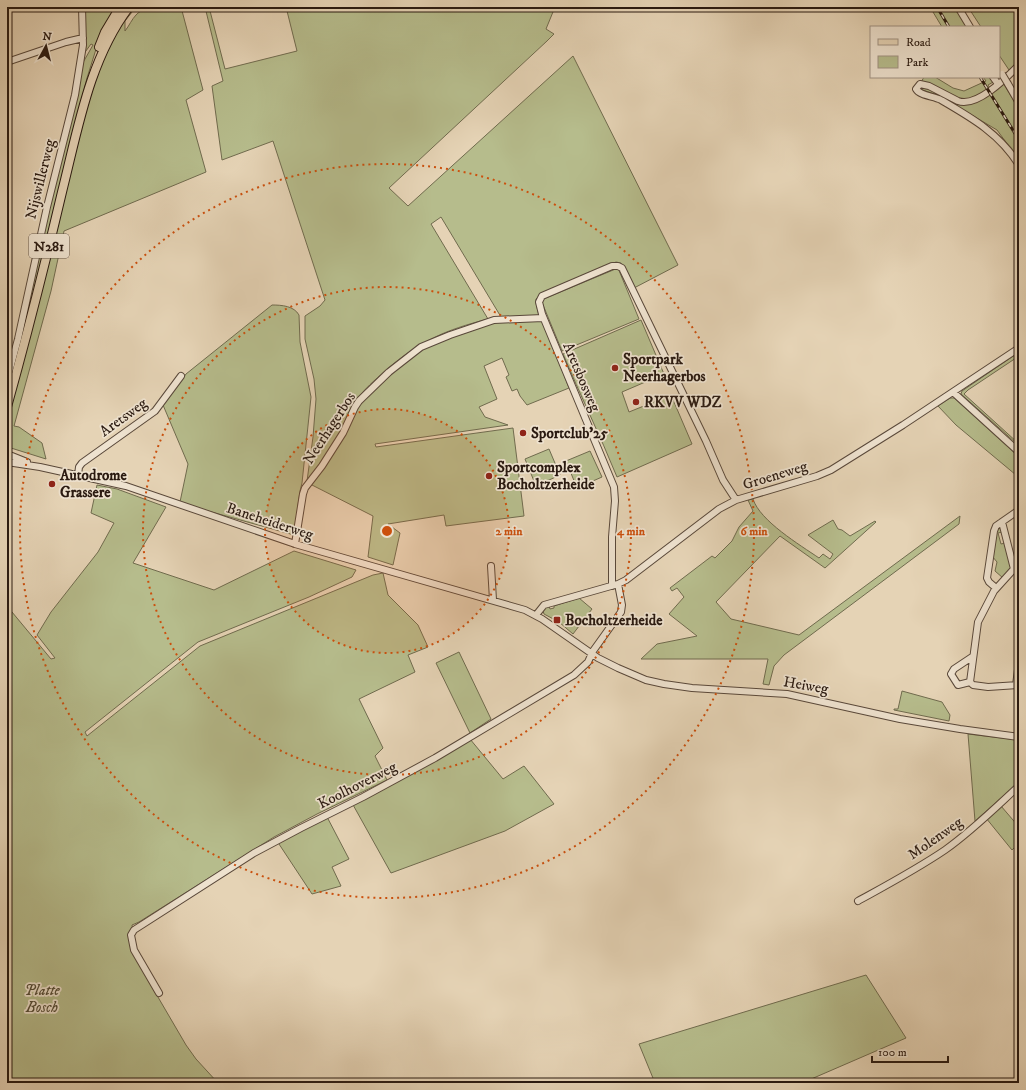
<svg xmlns="http://www.w3.org/2000/svg" width="1026" height="1090" font-family="'IM FELL DW Pica',serif">
<style>
.green{fill:#b6bc8c;stroke:#706b4e}
.lines{fill:none;stroke-linecap:round;stroke-linejoin:round}
.minor-casing{stroke:#59483a;stroke-width:8}
.major-casing{stroke:#2a1a11;stroke-width:10}
.minor{stroke:#eee2cf;stroke-width:6}
.major{stroke:#e5d3b5;stroke-width:8}
.rail-casing{stroke:#2a1a11;stroke-width:3}
.rail{stroke:#eee2cf;stroke-width:1.5;stroke-dasharray:4.5;stroke-linecap:butt}
.minor-bridge-casing{stroke:#59483a;stroke-width:8;stroke-linecap:butt}
.minor-bridge{stroke:#eee2cf;stroke-width:6}
.ring{fill:none;stroke:#cc500d;stroke-width:2;stroke-dasharray:2 4}
.poi-dot{fill:#8f2418;stroke:#eee2cf;stroke-width:1.5}
.labels{text-anchor:middle;stroke-width:3.5;stroke-linejoin:round;paint-order:stroke}
.shield{fill:#eee2cf;stroke:#65564a;stroke-width:1}
.shield-label{font-size:14px;font-weight:bold;fill:#2a1a11}
.street-label{font-size:15px;fill:#2a1a11;stroke:#eee2cf}
.poi-label{font-size:15px;font-weight:bold;fill:#2a1a11;stroke:#eee2cf;text-anchor:start}
.park-label{font-size:15px;font-style:italic;fill:#544b36;stroke:#eee2cf}
.centre{fill:#cc500d;stroke:#eee2cf;stroke-width:2}
.ring-label{font-size:12px;text-anchor:middle;font-weight:bold;fill:#cc500d;stroke:#eee2cf;stroke-width:3.5;stroke-linejoin:round;paint-order:stroke}
</style>
<rect width="100%" height="100%" fill="#e5d3b5"/>
<filter id="stains"><feTurbulence type="fractalNoise" baseFrequency=".005" numOctaves="4"/><feColorMatrix values="0 0 0 0 .2 0 0 0 0 .09 0 0 0 0 .02 0 0 0 .5 -.17"/></filter>
<radialGradient id="worn" r=".72"><stop offset=".6" stop-color="#630" stop-opacity="0"/><stop offset="1" stop-color="#630" stop-opacity=".3"/></radialGradient>
<path class="green" d="M 85,7 L 117,7 L 97,46 L 87,78 L 26,324 L 7,392 L 7,385 L 21,335 L 81,66 L 93,45 L 91,44 L 83,55 Z
M 131,7 L 136,7 L 125,21 L 125,31 C 129,26 132,19 136,15 C 146,4 168,7 181,7 L 203,90 L 186,100 L 206,172 L 64,231 L 51,291 L 14,426 L 19,427 L 42,443 L 46,459 L 11,448 L 7,445 L 7,421 L 42,289 L 91,88 L 112,37 Z
M 205,7 L 209,7 L 225,69 L 297,51 L 286,7 L 555,7 L 546,29 L 554,34 L 547,41 L 389,188 L 408,206 L 573,56 L 678,265 L 634,288 L 621,263 L 616,262 L 540,295 L 536,299 L 536,303 L 539,316 L 501,317 L 441,217 L 431,224 L 488,319 C 445,330 420,341 386,370 C 375,380 364,389 356,401 C 347,413 344,429 336,442 C 328,456 317,468 307,481 L 313,437 L 316,399 L 314,379 L 305,339 L 305,316 L 320,306 L 325,300 L 273,141 L 222,160 L 212,86 L 223,81 Z
M 930,7 L 955,7 L 967,27 L 942,27 Z
M 968,7 L 1019,7 L 1019,60 L 1009,70 L 999,55 L 999,27 L 981,27 Z
M 924,77 L 935,77 L 953,88 L 964,91 L 986,81 L 983,77 L 997,77 L 995,81 L 988,85 L 992,91 L 1003,83 L 1019,109 L 1019,160 L 997,130 L 938,95 L 919,89 L 919,86 Z
M 618,268 L 639,319 L 562,351 L 541,300 Z
M 272,305 C 282,305 294,306 299,315 L 300,342 L 311,397 L 302,483 L 300,491 L 294,535 L 208,511 L 180,502 L 188,464 L 163,405 L 186,374 Z
M 540,320 L 544,323 L 569,388 L 527,405 L 520,396 L 517,389 L 512,391 L 506,377 L 509,375 L 502,358 L 484,366 L 497,399 L 479,407 L 485,417 L 508,425 L 375,444 L 376,447 L 513,428 L 524,516 L 446,526 L 444,515 L 388,524 L 400,533 L 393,565 L 368,557 L 373,516 L 310,484 L 360,401 L 419,350 L 489,323 Z
M 641,320 L 664,374 L 622,392 L 629,412 L 671,395 L 692,444 L 617,477 C 600,435 580,395 563,354 Z
M 1019,352 L 1019,356 L 968,390 L 964,394 L 1018,443 L 1017,444 L 961,394 L 962,391 Z
M 950,398 L 954,398 L 1019,457 L 1019,473 L 1016,475 L 956,425 L 938,406 Z
M 549,449 L 560,475 L 536,486 L 525,459 Z
M 590,451 L 602,477 L 577,488 L 566,461 Z
M 97,485 L 117,489 L 166,507 L 133,563 L 214,590 L 294,551 L 356,570 L 352,577 L 309,597 L 198,642 L 85,732 L 87,736 L 200,646 L 373,575 L 383,573 L 388,595 L 418,625 L 428,647 L 408,655 L 415,672 L 359,699 L 383,748 L 375,756 L 387,780 L 317,814 L 274,837 L 139,922 L 132,925 L 134,943 L 148,980 L 186,1045 L 196,1059 L 218,1083 L 7,1083 L 7,606 L 51,659 L 55,658 L 37,635 L 51,612 L 98,552 L 114,523 L 91,513 Z
M 753,499 C 760,521 800,545 819,558 L 823,554 L 830,559 L 833,554 L 808,535 L 833,520 L 838,529 L 842,530 L 850,536 L 875,521 L 876,522 L 825,568 L 780,536 L 716,602 L 731,619 L 799,635 L 960,516 L 959,524 L 784,655 L 774,666 L 769,685 L 763,684 L 768,659 L 641,659 L 657,644 L 697,636 L 669,614 L 684,597 L 677,588 L 672,591 L 670,588 L 712,556 L 715,558 L 732,541 L 739,527 L 753,511 L 748,500 Z
M 998,527 L 1001,528 L 1002,532 L 998,533 L 1001,544 L 1005,543 L 1011,567 L 1003,578 L 995,571 L 997,562 L 992,556 L 996,532 Z
M 579,598 L 592,609 L 573,634 L 559,622 L 544,614 L 543,611 L 544,608 L 549,606 L 550,609 L 554,608 L 554,606 Z
M 459,652 L 491,719 L 470,733 L 436,663 Z
M 902,691 L 942,702 L 950,715 L 949,721 L 894,710 L 894,709 L 898,709 Z
M 968,734 L 1019,740 L 1019,782 L 975,821 Z
M 470,739 L 503,779 L 524,766 L 554,804 L 505,831 L 391,873 L 352,803 Z
M 1001,806 L 1019,827 L 1019,843 L 1012,850 L 986,818 Z
M 326,815 L 349,859 L 332,867 L 341,886 L 312,894 L 277,841 Z
M 866,975 L 906,1038 L 802,1083 L 655,1083 L 639,1044 Z"/>
<g class="lines">
<g class="minor-casing">
<path id="minor" d="M 958,7 L 970,27
M 7,62 L 66,42 L 83,38
M 1019,65 C 1007,77 977,108 958,101 L 929,86 L 920,84 L 916,89 C 920,96 934,96 941,100 C 972,118 1000,134 1019,165
M 993,77 L 998,84
M 1008,84 L 1019,103
M 7,380 L 18,339 L 47,207 L 75,95 L 83,45 L 82,7
M 953,392 L 1019,452
M 7,454 L 27,462
M 7,462 L 40,467 L 126,486 L 295,544 L 525,610 L 542,619 L 598,658 L 618,668 L 646,680 L 664,684 L 692,688 L 787,694 L 900,719 L 960,729 L 1019,737
M 78,475 L 79,467 L 82,463 L 155,411 L 181,376
M 1002,522 L 1014,569
M 295,544 L 303,494 L 305,488 L 322,466 L 343,433 L 355,407 L 359,401 L 389,372 L 421,347 L 450,335 L 494,320 L 543,318
M 491,566 L 493,600
M 612,586 L 612,537 L 615,501 L 614,487 L 542,314 L 539,302 L 542,296 L 612,266 L 618,266 L 622,268 L 706,441 L 723,480 L 736,500
M 996,588 L 989,582 L 987,578 L 994,531 L 996,526 L 1019,510
M 536,615 L 544,605 L 618,584 L 626,580 L 719,509 L 736,500 L 817,476 L 831,470 L 903,425 L 1019,348
M 970,682 L 978,622 L 994,591 L 1013,570 L 1019,566
M 970,682 L 958,685 L 951,674 L 954,669 L 972,657
M 970,682 L 973,685 L 988,687 L 1019,685
M 1016,685 L 1019,662
M 858,901 C 887,885 917,869 945,850 C 972,831 995,808 1019,786
M 159,993 L 134,950 L 131,935 L 134,930 L 254,853 L 301,828 L 363,797 L 435,758 L 574,675 L 588,662 L 593,651 L 621,612 L 622,605 L 618,584"/>
</g>
<g class="major-casing">
<path id="major" d="M 99,47 L 105,32 L 120,7
M 7,407 C 27,335 45,264 62,192 C 78,129 89,60 129,7"/>
</g>
<use href="#minor" class="minor"/>
<use href="#major" class="major"/>
<g class="rail-casing">
<path id="rail" d="M 937,7 L 949,27
M 980,77 L 1019,140"/>
</g>
<use href="#rail" class="rail"/>
<g class="minor-bridge-casing">
<path id="minor-bridge" d="M 1002,74 L 1008,84"/>
</g>
<use href="#minor-bridge" class="minor-bridge"/>
</g>
<circle cx="387" cy="531" r="122" fill="#cc500d" fill-opacity=".12"/>
<g class="ring">
<circle cx="387" cy="531" r="122"/>
<circle cx="387" cy="531" r="244"/>
<circle cx="387" cy="531" r="367"/>
</g>
<g class="poi-dot">
<circle cx="615" cy="368" r="4"/>
<circle cx="636" cy="402" r="4"/>
<circle cx="523" cy="433" r="4"/>
<circle cx="489" cy="476" r="4"/>
<circle cx="52" cy="484" r="4"/>
<rect x="553" y="616" width="8" height="8" rx="2"/>
</g>
<g class="labels">
<rect class="shield" x="29" y="234" width="40" height="24" rx="3"/>
<g class="shield-label">
<text x="49" y="251">N281</text>
</g>
<g class="street-label">
<text transform="translate(40 179) rotate(-76)" y="5">Nijswillerweg</text>
<text transform="translate(582 377) rotate(67)" y="5">Aretsbosweg</text>
<text transform="translate(123 417) rotate(-36)" y="5">Aretsweg</text>
<text transform="translate(329 428) rotate(-57)" y="5">Neerhagerbos</text>
<text transform="translate(775 475) rotate(-17)" y="5">Groeneweg</text>
<text transform="translate(270 521) rotate(18)" y="5">Baneheiderweg</text>
<text transform="translate(806 685) rotate(10)" y="5">Heiweg</text>
<text transform="translate(357 785) rotate(-27)" y="5">Koolhoverweg</text>
<text transform="translate(935 838) rotate(-35)" y="5">Molenweg</text>
</g>
<g class="poi-label">
<text x="623" y="364">Sportpark<tspan x="623" dy="17">Neerhagerbos</tspan></text>
<text x="644" y="407">RKVV WDZ</text>
<text x="531" y="438">Sportclub'25</text>
<text x="497" y="472">Sportcomplex<tspan x="497" dy="17">Bocholtzerheide</tspan></text>
<text x="60" y="480">Autodrome<tspan x="60" dy="17">Grassere</tspan></text>
<text x="565" y="625">Bocholtzerheide</text>
</g>
<g class="park-label">
<text x="42" y="995">Platte<tspan x="42" dy="17">Bosch</tspan></text>
</g>
</g>
<circle cx="387" cy="531" r="6" class="centre"/>
<g class="ring-label">
<text x="509" y="535">2 min</text>
<text x="631" y="535">4 min</text>
<text x="754" y="535">6 min</text>
</g>
<rect width="1026" height="1090" fill="none" stroke="#e5d3b5" stroke-width="24"/>
<rect x="8" y="8" width="1010" height="1074" fill="none" stroke="#2a1a11" stroke-width="2"/>
<rect x="12" y="12" width="1002" height="1066" fill="none" stroke="#2a1a11"/>
<rect x="870" y="26" width="130" height="52" fill="#eee2cf" stroke="#a09283"/>
<rect x="878" y="39" width="20" height="6" fill="#e5d3b5" stroke="#a09283"/>
<text x="906" y="46" font-size="12" fill="#2a1a11">Road</text>
<rect x="878" y="56" width="20" height="12" fill="#b6bc8c" stroke="#a09283"/>
<text x="906" y="66" font-size="12" fill="#2a1a11">Park</text>
<g transform="translate(46 46) rotate(7)" stroke="#eee2cf" stroke-width="3" paint-order="stroke">
<path d="M0-3L7 15L0 10L-7 15Z" fill="#2a1a11"/>
<text y="-6" font-size="11" font-weight="bold" text-anchor="middle" fill="#2a1a11">N</text>
</g>
<path d="M872 1056v6h76v-6" fill="none" stroke="#2a1a11" stroke-width="2"/>
<text x="878" y="1056" font-size="12" fill="#2a1a11" stroke="#eee2cf" stroke-width="3" paint-order="stroke">100 m</text>
<rect width="100%" height="100%" filter="url(#stains)"/>
<rect width="100%" height="100%" fill="url(#worn)"/>
</svg>
